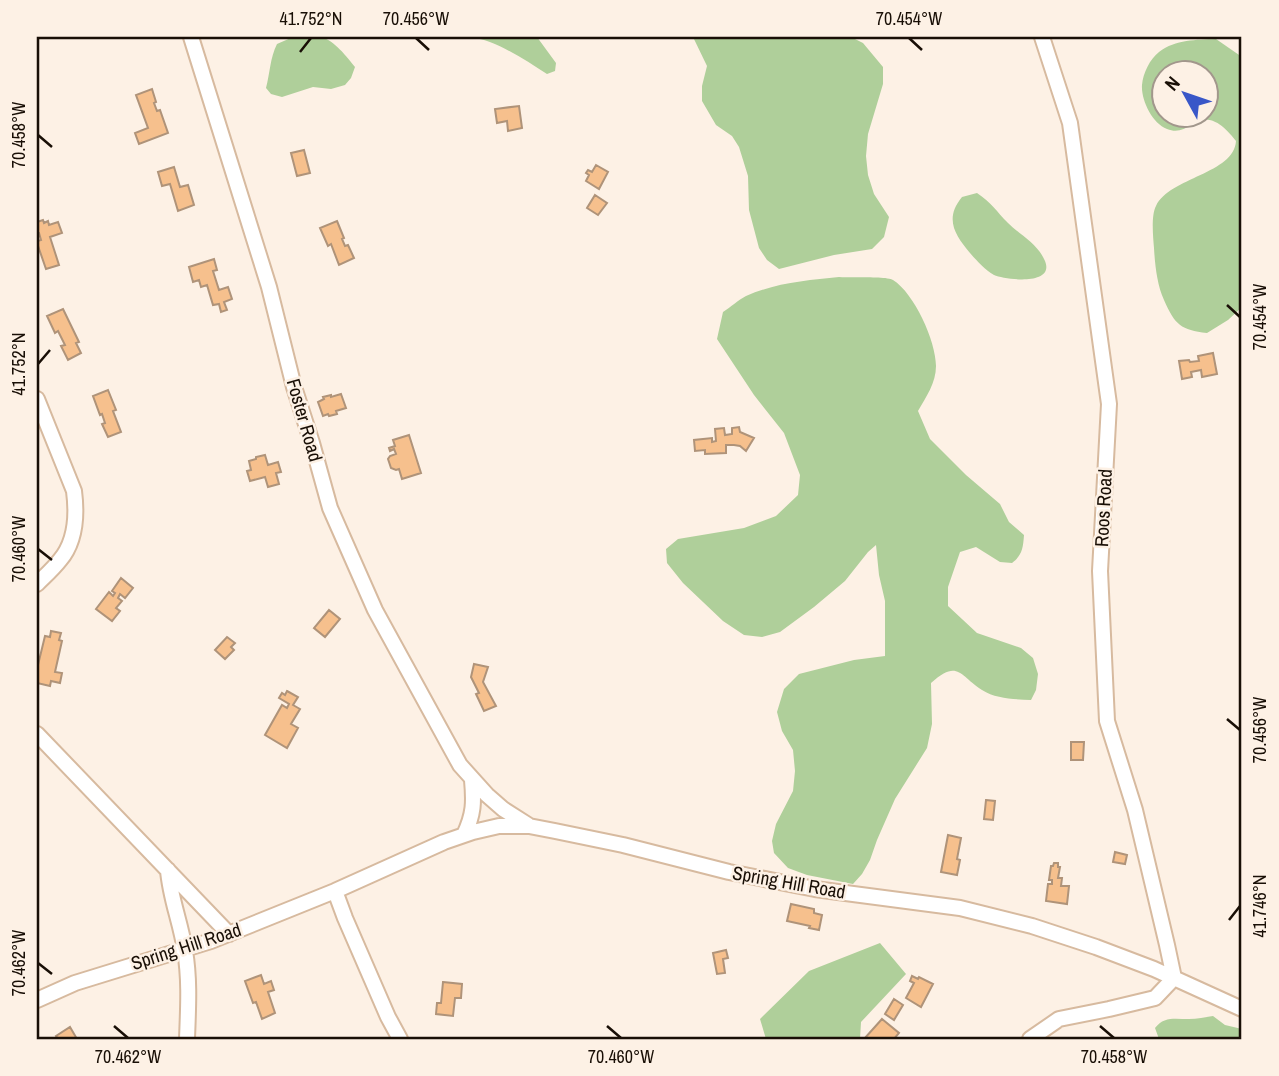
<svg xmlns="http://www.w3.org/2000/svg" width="1279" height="1076" font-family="'Archivo Narrow',sans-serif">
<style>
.green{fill:#afcf9a;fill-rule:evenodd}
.building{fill:#f6c08d;stroke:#af9379;stroke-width:2}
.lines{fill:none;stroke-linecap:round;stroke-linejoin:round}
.minor-casing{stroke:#d7ba9f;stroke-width:18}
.minor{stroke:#fff;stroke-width:14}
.ticks{fill:none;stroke:#190f06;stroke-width:2.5}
.labels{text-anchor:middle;stroke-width:5;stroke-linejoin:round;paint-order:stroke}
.street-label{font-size:19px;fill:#190f06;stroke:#fdf1e5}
.neatline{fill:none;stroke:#190f06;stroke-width:2.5}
.ticks-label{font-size:18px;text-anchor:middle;fill:#190f06}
</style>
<rect width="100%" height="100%" fill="#fdf1e5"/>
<path class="green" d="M 293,37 C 302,37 313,35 321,37 C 334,40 347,57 355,67 L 351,78 L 345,85 L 331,89 L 313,87 L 282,97 L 271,94 L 266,88 C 270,73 270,58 277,44 Z
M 470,37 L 537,37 L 556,63 L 555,71 L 547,74 C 525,60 496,40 470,37 Z
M 693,37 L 851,37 L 863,43 L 883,67 L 883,84 L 868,134 L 866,156 L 868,175 L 874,194 L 889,217 L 884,237 L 872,249 L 834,255 L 779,269 L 767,260 L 759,248 L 749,210 L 748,176 L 739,147 L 732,136 L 716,125 L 702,101 L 702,86 L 707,66 Z
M 1216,39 L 1242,57 L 1242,307 L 1228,320 L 1207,333 C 1181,330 1175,325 1164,300 C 1157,285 1155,265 1154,248 C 1153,237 1151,215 1156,206 C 1170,177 1234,174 1236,141 C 1200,95 1193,140 1167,129 C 1152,123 1141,100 1142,85 C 1143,73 1150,59 1159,52 C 1176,39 1196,40 1216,39 ZM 1164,74 L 1206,74 L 1206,116 L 1164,116 Z
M 977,193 C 992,203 996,211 1008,223 C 1020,235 1038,244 1045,261 C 1055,286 1006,280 994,275 C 985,270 977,261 970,253 C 955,235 944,219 962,197 Z
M 839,277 C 850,278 886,276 893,280 C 914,293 936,341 936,366 C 936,383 926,397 918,411 L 930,439 L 966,475 L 1000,504 L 1009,522 L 1024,535 C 1023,549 1022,555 1012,563 L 1000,562 L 976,547 L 960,552 L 948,587 L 948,606 L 977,633 L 1021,648 L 1033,658 L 1038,674 L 1036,690 L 1031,700 C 1014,699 996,699 982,690 C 959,675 958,659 931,683 L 932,724 L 927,748 L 895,799 L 877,840 L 870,860 L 862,874 L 853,884 L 807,875 L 788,868 L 774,853 L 772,841 L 776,824 L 793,791 L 795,771 L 793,750 L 782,731 L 777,712 L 784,689 L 799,674 L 854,660 L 885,656 L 885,601 L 879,575 L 876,545 L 868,552 L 845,581 L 814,607 L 780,632 L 762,637 L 744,635 L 723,621 L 683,583 L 667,563 L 666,549 L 678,539 L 744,528 L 776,516 L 798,495 L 800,475 L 784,433 L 754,395 L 717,339 L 723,312 C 731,307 738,300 746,296 C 775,283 808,280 839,277 Z
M 880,943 L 906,974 L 861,1022 L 860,1039 L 766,1039 L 760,1019 L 809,971 Z
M 1213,1016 L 1225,1025 L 1242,1029 L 1242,1039 L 1159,1039 L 1155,1028 C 1164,1016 1175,1019 1189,1019 C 1197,1019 1205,1017 1213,1016 Z"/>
<path class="building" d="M 152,89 L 156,102 L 154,103 L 157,111 L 160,110 L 168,133 L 139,144 L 135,133 L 148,128 L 136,95 Z
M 519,106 L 522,128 L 508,131 L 507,121 L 497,123 L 495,109 Z
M 304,150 L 310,173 L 297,176 L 291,153 Z
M 596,165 L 608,172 L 599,189 L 586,181 L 589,175 L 586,173 L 588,170 L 592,172 Z
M 174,167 L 180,187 L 188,185 L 194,205 L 178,211 L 170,184 L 162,186 L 158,172 Z
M 595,195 L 607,203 L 598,215 L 587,208 Z
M 43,220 L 44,223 L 48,221 L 49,225 L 58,222 L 62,233 L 50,237 L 59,265 L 46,269 L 37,243 L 37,241 L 41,240 L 39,233 L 37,233 L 37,222 Z
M 337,221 L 344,238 L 342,239 L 345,246 L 348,245 L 354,258 L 339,265 L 331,244 L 328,246 L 320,228 Z
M 214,259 L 217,270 L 213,271 L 219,290 L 228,287 L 232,299 L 224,302 L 227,310 L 221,312 L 219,304 L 213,305 L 207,285 L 201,287 L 199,280 L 193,282 L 189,267 Z
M 63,309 L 79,342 L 76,343 L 81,353 L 68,360 L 61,346 L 65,345 L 58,331 L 55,333 L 47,316 Z
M 1213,353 L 1217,374 L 1202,377 L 1201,370 L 1191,372 L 1192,377 L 1182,379 L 1179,361 L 1189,360 L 1190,362 L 1199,361 L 1198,356 Z
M 108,390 L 116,410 L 113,411 L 121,432 L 108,437 L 102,424 L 105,423 L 102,414 L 100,415 L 93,396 Z
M 341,394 L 346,408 L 336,411 L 337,414 L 329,416 L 328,414 L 323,416 L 318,402 L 324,399 L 323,397 L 331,395 L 331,397 Z
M 739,427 L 740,432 L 754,438 L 746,451 L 740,446 L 734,445 L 726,445 L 726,453 L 705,454 L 705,450 L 695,451 L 694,440 L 712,438 L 712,442 L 716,441 L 715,429 L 724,428 L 725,435 L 732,434 L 732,428 Z
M 409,435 L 421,473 L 402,479 L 399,469 L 396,470 L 391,468 L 388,459 L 390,456 L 396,454 L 394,449 L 390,451 L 389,448 L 395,446 L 393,440 Z
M 265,455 L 268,465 L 278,462 L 281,472 L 276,473 L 279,484 L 268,487 L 265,477 L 250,481 L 247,471 L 251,470 L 249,461 L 256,459 L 256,457 Z
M 121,578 L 133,588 L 125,598 L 120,594 L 118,598 L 122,601 L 116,608 L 120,611 L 112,621 L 96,609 L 109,592 L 113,596 L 115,593 L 112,591 Z
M 329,610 L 340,619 L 325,637 L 314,628 Z
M 51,631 L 61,633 L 59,640 L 62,641 L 55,672 L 62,673 L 60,683 L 51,681 L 50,686 L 37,683 L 37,669 L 45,636 L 50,637 Z
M 227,637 L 235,643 L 231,647 L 234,650 L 225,659 L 215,650 Z
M 474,664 L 488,667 L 483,682 L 496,706 L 484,711 L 476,694 L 479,693 L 471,677 Z
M 287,691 L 298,697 L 293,705 L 300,709 L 291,724 L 298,728 L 287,748 L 265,735 L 282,705 L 287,708 L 289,704 L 279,698 L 282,693 L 285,695 Z
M 1071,742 L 1084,742 L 1083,760 L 1071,760 Z
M 986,800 L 995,801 L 993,820 L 984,819 Z
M 948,835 L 961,838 L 957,859 L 960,860 L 957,875 L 941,872 Z
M 1115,852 L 1127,855 L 1125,864 L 1113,862 Z
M 1054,863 L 1058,863 L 1058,867 L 1060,867 L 1058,878 L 1062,878 L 1061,886 L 1069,886 L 1067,904 L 1046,901 L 1048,884 L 1052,884 L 1052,880 L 1049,880 L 1051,866 L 1053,866 Z
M 791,904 L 814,909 L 814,913 L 822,915 L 819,930 L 809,928 L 810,926 L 787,921 Z
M 726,950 L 728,958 L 723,959 L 725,973 L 717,974 L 713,953 Z
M 261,975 L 264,984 L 271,981 L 274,990 L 268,992 L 275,1013 L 262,1019 L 256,1002 L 253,1003 L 245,981 Z
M 912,976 L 918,979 L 919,977 L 933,984 L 921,1007 L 906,998 L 914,983 L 910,981 Z
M 443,982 L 462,984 L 461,998 L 455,998 L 453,1016 L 436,1014 L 437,1003 L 441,1003 Z
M 894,999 L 903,1005 L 894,1020 L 885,1014 Z
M 882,1019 L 899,1033 L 894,1039 L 864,1039 Z
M 70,1027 L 77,1039 L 58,1039 L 56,1036 Z"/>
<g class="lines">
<g class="minor-casing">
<path id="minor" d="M 191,37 L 269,287 L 294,387 L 312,443 L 330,508 L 375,610 L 460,765 L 487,795 L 503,809 L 528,825
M 37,399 L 74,491 C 77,514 76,541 60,560 C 53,569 45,576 37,584
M 37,734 L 229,934
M 464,835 C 474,814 474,802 472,780
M 168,870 C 170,898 181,923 185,951 C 190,980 188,1010 187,1039
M 335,891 L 345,918 L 388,1017 L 400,1039
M 37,1000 L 75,983 L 211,941 L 335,891 L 444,842 L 473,832 L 499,826 L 529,826 L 555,831 L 623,845 L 729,872 L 815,889 L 960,908 L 1032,926 L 1096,947 L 1154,969 L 1242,1009
M 1030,1039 L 1059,1019 L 1109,1009 L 1155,998 L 1174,978 L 1167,945 L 1135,810 L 1107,721 L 1100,571 L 1109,404 L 1070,123 L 1042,37"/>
</g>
<use href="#minor" class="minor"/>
</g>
<path class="ticks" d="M 416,38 L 429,50M 909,38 L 922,50M 300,52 L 311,38M 38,135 L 52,147M 1227,305 L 1240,317M 38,364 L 50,350M 38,549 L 52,560M 1227,719 L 1240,730M 1229,920 L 1240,906M 38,963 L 52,974M 114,1026 L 128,1038M 607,1026 L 621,1038M 1100,1026 L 1114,1038"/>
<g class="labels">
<g class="street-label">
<text transform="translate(305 420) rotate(74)" y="7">Foster Road</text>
<text transform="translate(1103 508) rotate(-87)" y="7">Roos Road</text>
<text transform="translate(789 882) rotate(10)" y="7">Spring Hill Road</text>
<text transform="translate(186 946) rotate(-18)" y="7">Spring Hill Road</text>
</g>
</g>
<rect width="1279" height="1076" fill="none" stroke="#fdf1e5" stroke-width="77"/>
<g transform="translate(1185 94) rotate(310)"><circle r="33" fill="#fdf1e5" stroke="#a2978c" stroke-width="2"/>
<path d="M0-5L12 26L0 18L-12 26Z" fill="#3957c8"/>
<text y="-10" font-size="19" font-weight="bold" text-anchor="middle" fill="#190f06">N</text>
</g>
<rect x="38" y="38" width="1202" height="1000" class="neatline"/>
<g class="ticks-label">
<text x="311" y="25">41.752°N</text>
<text x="416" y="25">70.456°W</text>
<text x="909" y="25">70.454°W</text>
<text transform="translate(19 135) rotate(-90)" y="6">70.458°W</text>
<text transform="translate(1260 317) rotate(-90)" y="6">70.454°W</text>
<text transform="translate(19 364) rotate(-90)" y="6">41.752°N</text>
<text transform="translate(19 549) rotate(-90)" y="6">70.460°W</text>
<text transform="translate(1260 730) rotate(-90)" y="6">70.456°W</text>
<text transform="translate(1260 906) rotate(-90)" y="6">41.746°N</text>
<text transform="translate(19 963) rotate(-90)" y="6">70.462°W</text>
<text x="128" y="1063">70.462°W</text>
<text x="621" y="1063">70.460°W</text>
<text x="1114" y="1063">70.458°W</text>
</g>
</svg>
